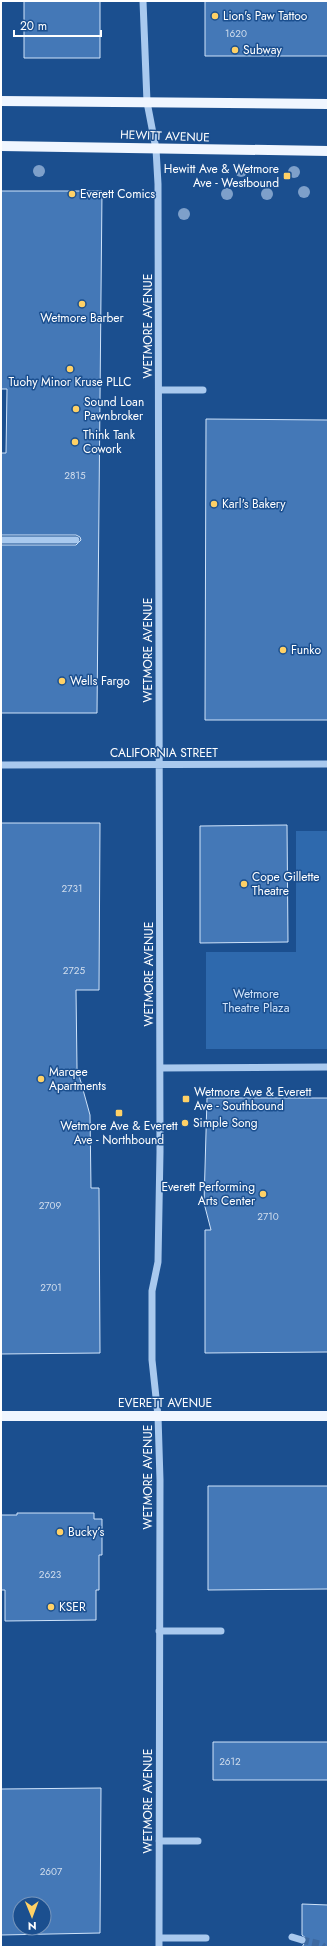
<svg xmlns="http://www.w3.org/2000/svg" width="329" height="1948" font-family="Jost,sans-serif">
<style>
.green{fill:#2e69ad}
.building{fill:#4478b7;stroke:#cfe3fa;fill-rule:evenodd}
.lines{fill:none;stroke-linecap:round;stroke-linejoin:round}
.minor-tunnel{stroke:#3d69a0;stroke-width:7;stroke-dasharray:7 3.5;stroke-linecap:butt}
.minor{stroke:#a9c9ee;stroke-width:7}
.major{stroke:#f0f6ff;stroke-width:10}
.tree{fill:#7ea0ca}
.poi-dot{fill:#ffd166;stroke:#1b4f8f;stroke-width:1.5}
.labels{text-anchor:middle;stroke-width:3;stroke-linejoin:round;paint-order:stroke}
.number-label{font-size:10px;fill:#d0dded}
.poi-label{font-size:12px;fill:#fff;stroke:#1b4f8f;text-anchor:start}
.street-label{font-size:12px;fill:#fff;stroke:#1b4f8f}
.park-label{font-size:12px;fill:#cfe3fa;stroke:#1b4f8f}
</style>
<rect width="100%" height="100%" fill="#1b4f8f"/>
<path class="green" d="M 296,831 L 328,831 L 328,1049 L 206,1049 L 206,952 L 296,952 Z"/>
<path class="building" d="M 24,1 L 100,1 L 100,58 L 24,58 Z
M 205,1 L 328,1 L 328,56 L 205,56 Z
M 1,191 L 102,191 L 97,713 L 1,713 L 1,545 L 76,545 L 81,540 L 80,537 L 76,535 L 1,535 L 1,453 L 6,453 L 7,389 L 1,389 Z
M 206,419 L 328,420 L 328,720 L 205,720 Z
M 1,823 L 100,823 L 99,990 L 76,990 L 77,1068 L 90,1115 L 91,1188 L 99,1188 L 100,1353 L 1,1354 Z
M 287,825 L 288,942 L 200,943 L 200,826 Z
M 207,1098 L 328,1098 L 328,1352 L 205,1353 L 205,1230 L 211,1230 L 204,1203 Z
M 208,1486 L 328,1486 L 328,1589 L 208,1590 Z
M 17,1513 L 94,1513 L 94,1519 L 102,1519 L 102,1555 L 99,1555 L 99,1590 L 96,1590 L 96,1620 L 5,1621 L 5,1590 L 1,1590 L 1,1515 L 17,1515 Z
M 213,1742 L 328,1742 L 328,1780 L 213,1780 Z
M 101,1788 L 100,1933 L 1,1935 L 1,1789 ZM 20,1904 L 44,1904 L 44,1928 L 20,1928 Z
M 302,1904 L 328,1905 L 328,1947 L 302,1947 L 307,1939 L 302,1935 Z"/>
<g class="lines">
<path class="minor-tunnel" d="M 302,1940 L 320,1944 L 324,1947"/>
<path class="minor" d="M 143,1 L 147,102 L 156,149 L 158,184 L 160,1152 L 158,1262 L 152,1291 L 152,1360 L 158,1416 L 160,1480 L 159,1947
M 159,390 L 203,390
M 1,540 L 76,540
M 1,765 L 328,764
M 160,1068 L 328,1067
M 159,1631 L 221,1631
M 159,1841 L 198,1841
M 292,1937 L 302,1940
M 159,1938 L 206,1938"/>
<path class="major" d="M 1,101 L 328,104
M 1,146 L 328,151
M 1,1416 L 328,1416"/>
</g>
<g class="tree">
<circle cx="39" cy="171" r="6"/>
<circle cx="241" cy="171" r="6"/>
<circle cx="294" cy="172" r="6"/>
<circle cx="304" cy="192" r="6"/>
<circle cx="227" cy="194" r="6"/>
<circle cx="267" cy="194" r="6"/>
<circle cx="184" cy="214" r="6"/>
</g>
<g class="poi-dot">
<circle cx="215" cy="16" r="4"/>
<circle cx="235" cy="50" r="4"/>
<rect x="283" y="172" width="8" height="8" rx="2"/>
<circle cx="72" cy="194" r="4"/>
<circle cx="82" cy="304" r="4"/>
<circle cx="70" cy="369" r="4"/>
<circle cx="76" cy="409" r="4"/>
<circle cx="75" cy="442" r="4"/>
<circle cx="214" cy="504" r="4"/>
<circle cx="283" cy="650" r="4"/>
<circle cx="62" cy="681" r="4"/>
<circle cx="244" cy="884" r="4"/>
<circle cx="41" cy="1079" r="4"/>
<rect x="182" y="1095" width="8" height="8" rx="2"/>
<rect x="115" y="1109" width="8" height="8" rx="2"/>
<circle cx="185" cy="1123" r="4"/>
<circle cx="263" cy="1194" r="4"/>
<circle cx="60" cy="1532" r="4"/>
<circle cx="51" cy="1607" r="4"/>
</g>
<g class="labels">
<g class="number-label">
<text x="236" y="37">1620</text>
<text x="75" y="479">2815</text>
<text x="72" y="892">2731</text>
<text x="74" y="974">2725</text>
<text x="50" y="1209">2709</text>
<text x="268" y="1220">2710</text>
<text x="51" y="1291">2701</text>
<text x="50" y="1578">2623</text>
<text x="230" y="1765">2612</text>
<text x="51" y="1875">2607</text>
</g>
<g class="poi-label">
<text x="223" y="20">Lion's Paw Tattoo</text>
<text x="243" y="54">Subway</text>
<text x="279" y="173" text-anchor="end">Hewitt Ave &amp; Wetmore<tspan x="279" dy="14">Ave - Westbound</tspan></text>
<text x="80" y="198">Everett Comics</text>
<text x="82" y="322" text-anchor="middle">Wetmore Barber</text>
<text x="70" y="386" text-anchor="middle">Tuohy Minor Kruse PLLC</text>
<text x="84" y="406">Sound Loan<tspan x="84" dy="14">Pawnbroker</tspan></text>
<text x="83" y="439">Think Tank<tspan x="83" dy="14">Cowork</tspan></text>
<text x="222" y="508">Karl's Bakery</text>
<text x="291" y="654">Funko</text>
<text x="70" y="685">Wells Fargo</text>
<text x="252" y="881">Cope Gillette<tspan x="252" dy="14">Theatre</tspan></text>
<text x="49" y="1076">Marqee<tspan x="49" dy="14">Apartments</tspan></text>
<text x="194" y="1096">Wetmore Ave &amp; Everett<tspan x="194" dy="14">Ave - Southbound</tspan></text>
<text x="193" y="1127">Simple Song</text>
<text x="119" y="1130" text-anchor="middle">Wetmore Ave &amp; Everett<tspan x="119" dy="14">Ave - Northbound</tspan></text>
<text x="255" y="1191" text-anchor="end">Everett Performing<tspan x="255" dy="14">Arts Center</tspan></text>
<text x="68" y="1536">Bucky’s</text>
<text x="59" y="1611">KSER</text>
</g>
<g class="street-label">
<text transform="translate(165 136) rotate(2)" y="4">HEWITT AVENUE</text>
<text transform="translate(148 326) rotate(-90)" y="4">WETMORE AVENUE</text>
<text transform="translate(148 650) rotate(-90)" y="4">WETMORE AVENUE</text>
<text x="164" y="757">CALIFORNIA STREET</text>
<text transform="translate(149 974) rotate(-90)" y="4">WETMORE AVENUE</text>
<text x="165" y="1407">EVERETT AVENUE</text>
<text transform="translate(148 1477) rotate(-90)" y="4">WETMORE AVENUE</text>
<text transform="translate(148 1801) rotate(-90)" y="4">WETMORE AVENUE</text>
</g>
<g class="park-label">
<text x="256" y="998">Wetmore<tspan x="256" dy="14">Theatre Plaza</tspan></text>
</g>
</g>
<rect width="329" height="1948" fill="none" stroke="#ffffff" stroke-width="4"/>
<g transform="translate(32 1916) rotate(179)"><circle r="19" fill="#1b4f8f" stroke="#7695bc"/>
<path d="M0-3L7 15L0 10L-7 15Z" fill="#ffd166"/>
<text y="-6" font-size="11" font-weight="bold" text-anchor="middle" fill="#ffffff">N</text>
</g>
<path d="M14 30v6h87v-6" fill="none" stroke="#ffffff" stroke-width="2"/>
<text x="20" y="30" font-size="12" fill="#ffffff" stroke="#1b4f8f" stroke-width="3" paint-order="stroke">20 m</text>
</svg>
